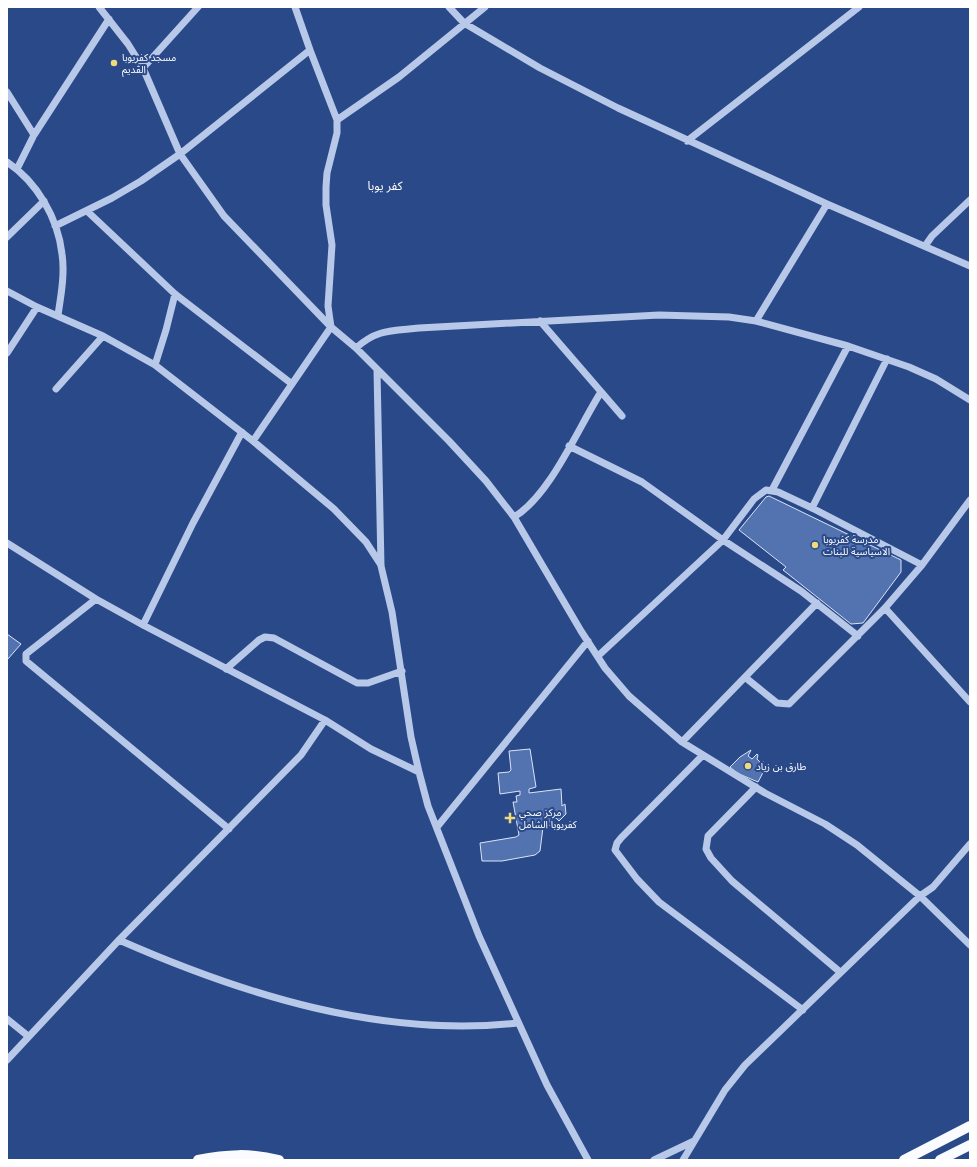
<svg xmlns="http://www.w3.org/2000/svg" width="977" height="1167" font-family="Quicksand,'Noto Sans Arabic',sans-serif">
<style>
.building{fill:#5372b0;stroke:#dbe4f7}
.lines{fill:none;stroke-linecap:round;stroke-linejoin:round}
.minor{stroke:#b7c8e8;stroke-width:7}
.major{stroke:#f9fbfe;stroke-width:10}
.poi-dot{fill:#efda7e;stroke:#2a4989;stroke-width:1.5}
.labels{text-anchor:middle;stroke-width:4;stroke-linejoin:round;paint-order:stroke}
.poi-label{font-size:10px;fill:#fff;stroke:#2a4989;text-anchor:start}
.quarter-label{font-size:12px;fill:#fff;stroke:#2a4989}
</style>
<rect width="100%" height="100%" fill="#2a4989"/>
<path class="building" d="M 769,496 L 901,560 L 901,572 L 863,623 L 851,624 L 783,570 L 786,567 L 739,530 L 766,497 Z
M 7,634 L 21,644 L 7,660 Z
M 530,749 L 536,787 L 529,789 L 529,793 L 561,789 L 562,806 L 565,804 L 566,814 L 559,821 L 556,818 L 549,821 L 552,825 L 543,827 L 540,851 L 535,855 L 502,861 L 482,861 L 480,843 L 516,837 L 519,835 L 513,802 L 517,802 L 516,796 L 520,795 L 520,791 L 500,794 L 498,773 L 509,772 L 511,770 L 509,751 Z
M 751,750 L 748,756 L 752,759 L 757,754 L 758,755 L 757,759 L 761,763 L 763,761 L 763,765 L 766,767 L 758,782 L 737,773 L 730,767 L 740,757 Z"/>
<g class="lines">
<path class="minor" d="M 99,7 L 128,44 L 143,68 L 180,154 L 224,216 L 331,327 L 356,348 L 449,441 L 486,481 L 514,517 L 581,631 L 605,668 L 629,696 L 682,742 L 765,793 L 825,824 L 857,845 L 920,896 L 970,945
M 449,7 L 464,23 L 540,68 L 618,108 L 827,204 L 970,266
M 143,68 L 198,7
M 7,92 L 34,135
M 337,120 L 399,77 L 485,7
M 687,141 L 859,7
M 7,162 C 37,182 58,218 62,254 C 65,274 61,295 58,315
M 17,169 L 34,135 L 109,19
M 87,211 L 175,294 L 292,384
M 55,226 L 112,198 L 141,181 L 180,154 L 310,50
M 7,237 L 44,201
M 925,246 L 932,236 L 970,200
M 7,291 L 37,307 L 103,336 L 155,365 L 253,441 L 334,509 L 366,542 L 381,565
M 540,321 L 622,416
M 756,321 L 827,204
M 356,348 C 377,329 392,331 419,328 L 659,315 L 729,317 L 756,321 L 848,346 L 909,367 L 936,379 L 970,400
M 7,353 L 37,307
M 155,365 L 166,330 L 175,294
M 377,370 L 381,566 L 392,612 L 411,737 L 419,772 L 428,806 L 479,936 L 547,1085 L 588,1160
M 56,389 L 103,336
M 253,441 L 331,327 L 328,306 L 332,245 L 326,205 L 326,187 L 327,173 L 337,133 L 337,120 L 310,50 L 295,7
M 569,446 L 642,482 L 723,540 L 801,591 L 858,636
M 772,490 L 848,346
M 812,508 L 887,359
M 514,517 C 550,496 578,428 601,392
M 7,543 L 96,599 L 143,625 L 325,720 L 371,749 L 419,772
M 96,599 L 26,654 L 26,661 L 229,829
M 885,608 L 970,702
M 143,625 L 193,523 L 242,432
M 598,656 L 723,540 L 754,499 L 766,490 L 778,492 L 812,508 L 922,565
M 226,669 L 259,640 L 265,637 L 274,638 L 357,683 L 368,683 L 402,671
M 746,678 L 777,703 L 789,704 L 885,608 L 922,565 L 970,500
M 682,742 L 817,603
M 703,755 L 621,838 L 617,843 L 615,850 L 637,879 L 659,902 L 803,1010
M 756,787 L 708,836 L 706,849 L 711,858 L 732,881 L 840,972
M 437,827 L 588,641
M 119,940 C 244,995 381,1038 518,1023
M 7,1019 L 28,1036
M 7,1060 L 119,940 L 301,755 L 325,720
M 654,1160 L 694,1141
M 683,1160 L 725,1090 L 745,1065 L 920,896 L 933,887 L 970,844"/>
<path class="major" d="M 198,1160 C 227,1154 251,1153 279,1160
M 904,1160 L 970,1126
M 940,1160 L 970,1145"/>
</g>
<g class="poi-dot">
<circle cx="114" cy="63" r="4"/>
<circle cx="815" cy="545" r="4"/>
<circle cx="748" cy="766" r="4"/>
<path d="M508 812h4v4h4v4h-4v4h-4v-4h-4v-4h4z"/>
</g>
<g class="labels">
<g class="poi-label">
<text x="122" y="61">مسجد كفريوبا<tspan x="122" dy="12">القديم</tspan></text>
<text x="823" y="543">مدرسة كفريوبا<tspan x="823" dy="12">الاسياسية للبنات</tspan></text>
<text x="756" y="770">طارق بن زياد</text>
<text x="519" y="816">مركز صحي<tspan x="519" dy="12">كفريوبا الشامل</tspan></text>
</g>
<g class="quarter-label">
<text x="385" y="190">كفر يوبا</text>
</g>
</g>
<rect width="977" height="1167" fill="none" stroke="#ffffff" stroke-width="16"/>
</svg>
